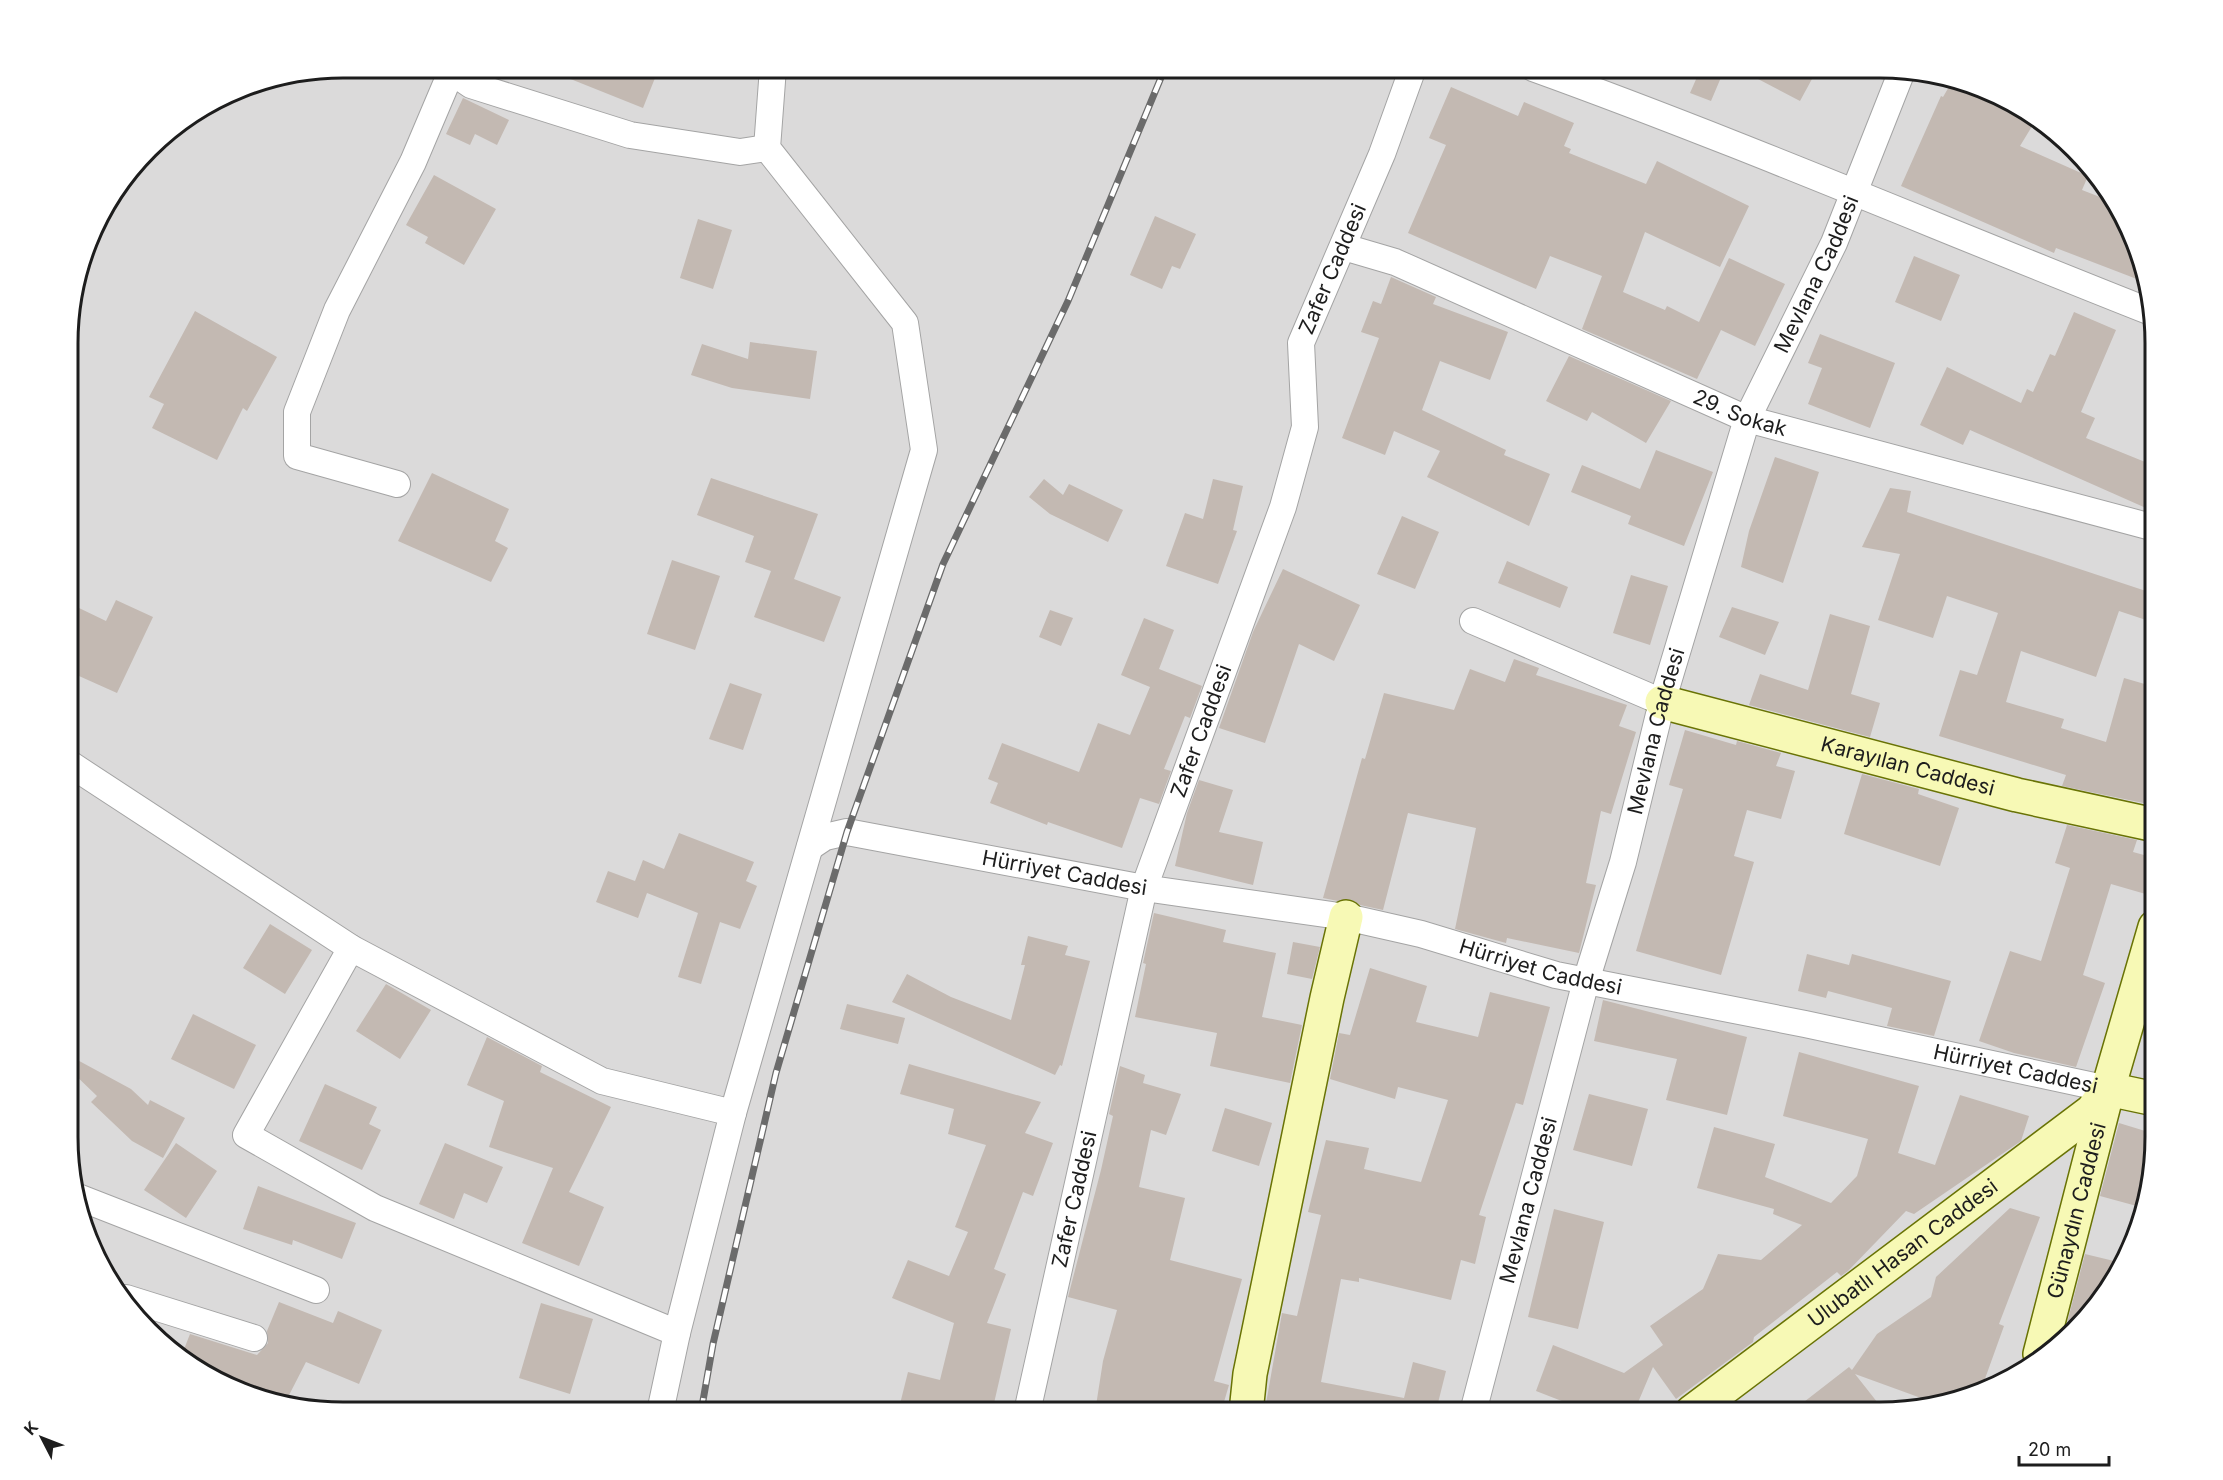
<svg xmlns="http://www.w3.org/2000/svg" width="2223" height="1480" font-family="Inter,sans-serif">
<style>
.residential{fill:#dbdada}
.building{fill:#c3b9b2}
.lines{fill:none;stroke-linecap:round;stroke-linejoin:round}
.street-casing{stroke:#a4a4a4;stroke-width:28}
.secondary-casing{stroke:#697305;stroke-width:36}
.street{stroke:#fff;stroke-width:26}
.secondary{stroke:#f7f9b5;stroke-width:33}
.rail-casing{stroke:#6b6b6b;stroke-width:7}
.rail{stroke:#fff;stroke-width:4.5;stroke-dasharray:14;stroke-linecap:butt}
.labels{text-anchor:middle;stroke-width:4.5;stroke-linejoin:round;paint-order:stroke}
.street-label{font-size:21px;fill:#1d1d1d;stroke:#fff}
.rim{fill:none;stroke:#1d1d1d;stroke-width:3}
</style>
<rect width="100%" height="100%" fill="#eeeae2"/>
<path class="residential" d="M 343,68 L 1881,68 L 1968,82 L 2033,114 L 2119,205 L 2155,325 L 2155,1155 L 2141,1226 L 2109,1290 L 2018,1376 L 1898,1412 L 342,1412 L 255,1398 L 190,1366 L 105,1275 L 70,1173 L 70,307 L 96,221 L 161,136 L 238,88 Z"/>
<path class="building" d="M 543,68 L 659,68 L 643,108 Z
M 1701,68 L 1725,68 L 1711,101 L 1690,93 Z
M 1737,68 L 1818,68 L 1800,101 Z
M 1953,80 L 1968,82 L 2033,114 L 2037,118 L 2020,146 L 2088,176 L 2082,190 L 2118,204 L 2142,281 L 2056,248 L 2054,253 L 1901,186 L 1941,96 L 1943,97 Z
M 1451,87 L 1518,116 L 1524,102 L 1574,123 L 1564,146 L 1571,149 L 1569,153 L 1646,184 L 1657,161 L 1749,206 L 1720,267 L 1645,232 L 1623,292 L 1665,310 L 1667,306 L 1699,322 L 1729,258 L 1785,284 L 1755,346 L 1721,330 L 1697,379 L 1582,329 L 1602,276 L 1550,256 L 1536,289 L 1408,233 L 1446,145 L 1429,138 Z
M 463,98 L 509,120 L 497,145 L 475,134 L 470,145 L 446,134 Z
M 434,175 L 496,209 L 464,265 L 425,243 L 428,237 L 406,225 Z
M 1155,216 L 1196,234 L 1180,269 L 1172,266 L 1162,289 L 1130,275 Z
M 698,219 L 732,230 L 713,289 L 680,278 Z
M 1914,256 L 1960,275 L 1941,321 L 1895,302 Z
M 1391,277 L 1436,297 L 1433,304 L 1508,332 L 1490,380 L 1440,361 L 1422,410 L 1506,450 L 1504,455 L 1550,474 L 1529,526 L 1427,477 L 1440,451 L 1394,431 L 1385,455 L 1342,438 L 1379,338 L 1361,332 L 1373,301 L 1381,304 Z
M 195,311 L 277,357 L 247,411 L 243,408 L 217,460 L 152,428 L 164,404 L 149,397 Z
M 2074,312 L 2116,330 L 2081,412 L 2095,418 L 2086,438 L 2155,466 L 2155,512 L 1970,430 L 1963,445 L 1920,425 L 1947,367 L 2021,403 L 2027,389 L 2033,392 L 2050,354 L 2055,356 Z
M 1820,334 L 1895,363 L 1870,428 L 1808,404 L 1822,368 L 1808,363 Z
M 750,342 L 817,351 L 810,399 L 732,388 L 691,375 L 702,344 L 748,359 Z
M 1569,356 L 1671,401 L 1646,443 L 1592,412 L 1587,421 L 1546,401 Z
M 1656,450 L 1713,472 L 1684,546 L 1628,524 L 1631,516 L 1571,492 L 1582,465 L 1640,489 Z
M 1775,457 L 1819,472 L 1783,583 L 1741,567 L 1749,531 Z
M 432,473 L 509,509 L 495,541 L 508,548 L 491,582 L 398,541 Z
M 711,478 L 818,514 L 794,579 L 841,597 L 824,642 L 754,617 L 771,571 L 745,562 L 754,536 L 697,515 Z
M 1044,479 L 1063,495 L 1069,484 L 1123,510 L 1108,542 L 1050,514 L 1029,497 Z
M 1213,479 L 1243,486 L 1233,530 L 1237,531 L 1218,584 L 1166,566 L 1185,513 L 1203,519 Z
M 1890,488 L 1911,491 L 1907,512 L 2155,594 L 2155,623 L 2119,611 L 2096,677 L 2021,651 L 2006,702 L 2064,719 L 2061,728 L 2106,742 L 2124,678 L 2155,687 L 2155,780 L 2148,804 L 2062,786 L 2066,775 L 1939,736 L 1960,670 L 1977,675 L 1998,613 L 1947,596 L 1933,638 L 1878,620 L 1900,554 L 1862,547 Z
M 1402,516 L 1439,532 L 1415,589 L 1377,574 Z
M 672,560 L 720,576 L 695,650 L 647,634 Z
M 1507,561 L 1568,587 L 1560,608 L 1498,583 Z
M 1283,569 L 1360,605 L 1334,661 L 1299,644 L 1265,743 L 1219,728 L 1253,632 Z
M 1631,575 L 1668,586 L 1650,645 L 1613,633 Z
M 116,600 L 153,617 L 117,693 L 70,672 L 70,628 L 79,608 L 106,621 Z
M 1732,607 L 1779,622 L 1765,655 L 1719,637 Z
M 1050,610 L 1073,618 L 1061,646 L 1039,637 Z
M 1830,614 L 1870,626 L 1851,694 L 1880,703 L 1870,737 L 1749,705 L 1760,674 L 1808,690 Z
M 1144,618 L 1174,630 L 1159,669 L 1202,686 L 1190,718 L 1185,716 L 1164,769 L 1171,771 L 1159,804 L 1140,798 L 1122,848 L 1048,822 L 1047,825 L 990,803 L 998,783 L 988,779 L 1002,743 L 1079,772 L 1098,723 L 1130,735 L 1150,687 L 1121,675 Z
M 1514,659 L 1539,668 L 1536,675 L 1627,705 L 1619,726 L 1636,732 L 1611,814 L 1601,811 L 1586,883 L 1596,885 L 1579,953 L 1507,938 L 1506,943 L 1455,929 L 1476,828 L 1408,813 L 1383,910 L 1360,905 L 1350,899 L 1338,901 L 1323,898 L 1362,758 L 1365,759 L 1384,693 L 1454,710 L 1470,669 L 1505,682 Z
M 730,683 L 762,694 L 743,750 L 709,739 Z
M 1685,730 L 1736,745 L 1737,741 L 1781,753 L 1776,766 L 1795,771 L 1781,819 L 1747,810 L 1734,856 L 1754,862 L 1721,975 L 1636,951 L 1683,789 L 1669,785 Z
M 1862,774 L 1919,789 L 1918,794 L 1959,808 L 1940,866 L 1844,834 Z
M 1199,780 L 1233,790 L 1219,832 L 1263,842 L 1253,885 L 1175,866 L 1187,813 Z
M 2067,825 L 2137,840 L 2133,852 L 2155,858 L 2155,875 L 2149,895 L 2111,884 L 2083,975 L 2105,983 L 2076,1067 L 2014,1053 L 1979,1041 L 2010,951 L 2041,961 L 2070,868 L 2055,863 Z
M 679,833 L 754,862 L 746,881 L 757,886 L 740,929 L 720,922 L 701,984 L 678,977 L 698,913 L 647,893 L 638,918 L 596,902 L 608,871 L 635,881 L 643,860 L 664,869 Z
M 1154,913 L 1226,930 L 1223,942 L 1276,953 L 1262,1017 L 1302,1025 L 1290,1083 L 1210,1066 L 1217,1033 L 1135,1017 L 1146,964 L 1143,963 Z
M 270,924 L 312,950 L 285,994 L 243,968 Z
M 1028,936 L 1068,946 L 1065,955 L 1090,961 L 1062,1066 L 1060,1065 L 1055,1075 L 892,1002 L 907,974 L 951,997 L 1011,1020 L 1025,965 L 1021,965 Z
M 1293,942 L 1320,947 L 1312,979 L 1287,974 Z
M 1807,954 L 1849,965 L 1852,954 L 1951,981 L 1934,1036 L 1887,1026 L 1892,1008 L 1828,991 L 1826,998 L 1798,991 Z
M 1370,968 L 1427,986 L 1416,1022 L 1478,1037 L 1490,992 L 1550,1007 L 1523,1105 L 1516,1103 L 1479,1215 L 1486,1217 L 1475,1264 L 1461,1260 L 1451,1300 L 1359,1278 L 1359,1282 L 1341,1279 L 1321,1382 L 1404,1398 L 1413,1362 L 1446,1371 L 1437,1407 L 1431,1412 L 1281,1412 L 1265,1409 L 1282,1313 L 1297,1316 L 1321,1215 L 1308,1212 L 1326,1140 L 1369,1148 L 1364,1169 L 1421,1182 L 1448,1100 L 1398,1087 L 1395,1099 L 1330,1079 L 1339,1033 L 1350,1035 Z
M 386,984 L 431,1010 L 400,1059 L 356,1031 Z
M 1603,1000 L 1747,1037 L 1727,1115 L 1666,1100 L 1677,1059 L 1594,1041 Z
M 847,1004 L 905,1018 L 898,1044 L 840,1029 Z
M 193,1014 L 256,1045 L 234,1089 L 171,1059 Z
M 487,1037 L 542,1066 L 540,1072 L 611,1107 L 569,1192 L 604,1207 L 579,1266 L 522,1243 L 553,1168 L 489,1147 L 504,1101 L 467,1085 Z
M 1799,1052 L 1919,1086 L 1898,1153 L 1935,1165 L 1960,1095 L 2029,1116 L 2021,1141 L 1914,1214 L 1906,1211 L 1848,1271 L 1841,1276 L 1837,1272 L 1754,1337 L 1753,1342 L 1676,1399 L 1653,1367 L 1634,1412 L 1590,1412 L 1536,1391 L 1553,1345 L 1624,1373 L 1663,1345 L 1650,1326 L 1703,1289 L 1718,1254 L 1761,1260 L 1802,1225 L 1773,1214 L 1774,1209 L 1697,1188 L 1714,1127 L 1775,1144 L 1765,1177 L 1831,1203 L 1857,1176 L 1868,1139 L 1783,1116 Z
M 70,1056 L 131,1089 L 148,1105 L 150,1100 L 185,1118 L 163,1158 L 132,1141 L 91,1102 L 97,1096 L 70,1070 Z
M 909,1064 L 1041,1102 L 1025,1133 L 1053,1143 L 1033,1196 L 1023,1192 L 994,1269 L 1006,1274 L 987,1323 L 1011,1329 L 992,1412 L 898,1412 L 908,1372 L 940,1380 L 954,1323 L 892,1298 L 908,1260 L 949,1276 L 968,1232 L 955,1227 L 986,1145 L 948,1134 L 954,1109 L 900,1094 Z
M 1120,1066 L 1145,1075 L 1143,1083 L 1181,1094 L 1166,1135 L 1151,1130 L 1139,1187 L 1185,1198 L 1170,1260 L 1242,1279 L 1214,1381 L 1229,1385 L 1221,1412 L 1095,1412 L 1103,1361 L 1117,1310 L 1068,1297 L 1101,1170 L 1113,1116 L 1109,1114 Z
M 325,1084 L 377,1107 L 369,1124 L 381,1130 L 362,1170 L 299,1141 Z
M 1589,1094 L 1648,1109 L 1632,1166 L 1573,1150 Z
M 1225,1108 L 1272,1123 L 1259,1166 L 1212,1151 Z
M 2119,1123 L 2155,1134 L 2155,1155 L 2144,1208 L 2100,1196 Z
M 176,1143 L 217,1171 L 186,1218 L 144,1190 Z
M 445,1143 L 503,1167 L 487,1203 L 464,1193 L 454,1219 L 419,1204 Z
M 258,1186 L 356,1223 L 342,1259 L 293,1240 L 292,1245 L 243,1229 Z
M 2010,1208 L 2040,1217 L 1999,1324 L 2004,1326 L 1982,1387 L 1932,1402 L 1855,1374 L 1885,1412 L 1791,1412 L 1849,1367 L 1852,1370 L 1877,1334 L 1931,1297 L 1936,1277 Z
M 1554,1209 L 1604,1222 L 1578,1329 L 1528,1317 Z
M 2085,1254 L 2114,1261 L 2105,1294 L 2065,1331 Z
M 279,1302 L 333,1323 L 338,1311 L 382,1330 L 359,1384 L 306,1362 L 285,1403 L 237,1381 L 234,1388 L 190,1366 L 181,1357 L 190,1334 L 257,1355 L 268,1343 L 267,1331 Z
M 541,1303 L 593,1319 L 570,1394 L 519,1378 Z"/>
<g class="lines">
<g class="street-casing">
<g id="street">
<path d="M 446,68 L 471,85 L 630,135 L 740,152 L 767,148"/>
<path d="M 1533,68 C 1741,143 1945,231 2151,312"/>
<path id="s1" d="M 1344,247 L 1395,262 L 1747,419 L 2155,528"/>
<path d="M 397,484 L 297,456 L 297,412 L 337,310 L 413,162 L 452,70"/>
<path d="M 1473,621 L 1662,702"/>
<path d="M 70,764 L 351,948 L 602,1081 L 733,1113"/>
<path id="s2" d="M 810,847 L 825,837 L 847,832 L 1144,888 L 1346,917 L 1421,934 L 1556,975 L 1805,1024 L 2108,1089"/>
<path d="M 351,948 L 246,1135 L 375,1208 L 677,1333"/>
<path d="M 78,1197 L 316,1290"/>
<path d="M 126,1298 L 254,1338"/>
<path d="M 660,1412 L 677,1333 L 733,1113 L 924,450 L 905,323 L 767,148 L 773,68"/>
<path id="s3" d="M 1027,1412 L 1144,888 L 1283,507 L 1305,427 L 1301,343 L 1382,154 L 1413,68"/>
<path id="s4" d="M 1473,1412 L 1586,981 L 1623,862 L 1662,702 L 1747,419 L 1834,243 L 1902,71"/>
</g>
</g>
<g class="secondary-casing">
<g id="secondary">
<path id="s5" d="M 1662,702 L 2017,795 L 2155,825"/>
<path id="s6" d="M 2040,1354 L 2108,1089 L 2155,927"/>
<path d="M 1246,1412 L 1250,1374 L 1327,998 L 1346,917"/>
<path id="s7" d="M 1692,1412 L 2092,1111 L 2108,1089 L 2155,1099"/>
</g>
</g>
<use href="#street" class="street"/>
<use href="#secondary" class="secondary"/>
<g class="rail-casing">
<path id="rail" d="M 701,1412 L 713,1344 L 776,1073 L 847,832 L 943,564 L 1068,301 L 1165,68"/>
</g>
<use href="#rail" class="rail"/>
</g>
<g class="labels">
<g class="street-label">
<text dy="7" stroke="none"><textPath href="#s3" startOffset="1190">Zafer Caddesi</textPath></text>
<text dy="7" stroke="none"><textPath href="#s4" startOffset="1191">Mevlana Caddesi</textPath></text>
<text dy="7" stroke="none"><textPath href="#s1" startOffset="430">29. Sokak</textPath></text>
<text dy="7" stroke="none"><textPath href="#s4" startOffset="705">Mevlana Caddesi</textPath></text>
<text dy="7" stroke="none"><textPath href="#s3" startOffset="704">Zafer Caddesi</textPath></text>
<text dy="7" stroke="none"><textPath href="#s5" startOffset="254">Karayılan Caddesi</textPath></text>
<text dy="7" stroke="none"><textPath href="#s2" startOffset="262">Hürriyet Caddesi</textPath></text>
<text dy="7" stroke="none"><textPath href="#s2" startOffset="748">Hürriyet Caddesi</textPath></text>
<text dy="7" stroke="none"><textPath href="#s2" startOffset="1234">Hürriyet Caddesi</textPath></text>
<text dy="7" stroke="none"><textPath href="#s3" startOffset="218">Zafer Caddesi</textPath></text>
<text dy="7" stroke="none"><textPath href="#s4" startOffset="219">Mevlana Caddesi</textPath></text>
<text dy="7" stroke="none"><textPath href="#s6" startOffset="148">Günaydın Caddesi</textPath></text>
<text dy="7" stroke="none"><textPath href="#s7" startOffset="264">Ulubatlı Hasan Caddesi</textPath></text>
</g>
</g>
<path d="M0 0H2223V1480H0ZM343 78H1880A265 265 0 0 1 2145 343V1137A265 265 0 0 1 1880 1402H343A265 265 0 0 1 78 1137V343A265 265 0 0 1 343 78Z" fill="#fff" fill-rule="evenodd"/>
<path class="rim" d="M343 78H1880A265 265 0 0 1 2145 343V1137A265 265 0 0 1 1880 1402H343A265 265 0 0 1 78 1137V343A265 265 0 0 1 343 78Z"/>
<g transform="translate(42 1438) rotate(312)" stroke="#ffffff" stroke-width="4.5" paint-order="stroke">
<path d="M0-4.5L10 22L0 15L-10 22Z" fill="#1d1d1d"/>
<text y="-9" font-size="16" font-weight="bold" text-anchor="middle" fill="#1d1d1d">K</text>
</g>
<path d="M2019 1456v9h90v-9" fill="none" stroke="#1d1d1d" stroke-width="3"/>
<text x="2028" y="1456" font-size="18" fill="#1d1d1d" stroke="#ffffff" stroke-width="4.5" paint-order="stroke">20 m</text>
</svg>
